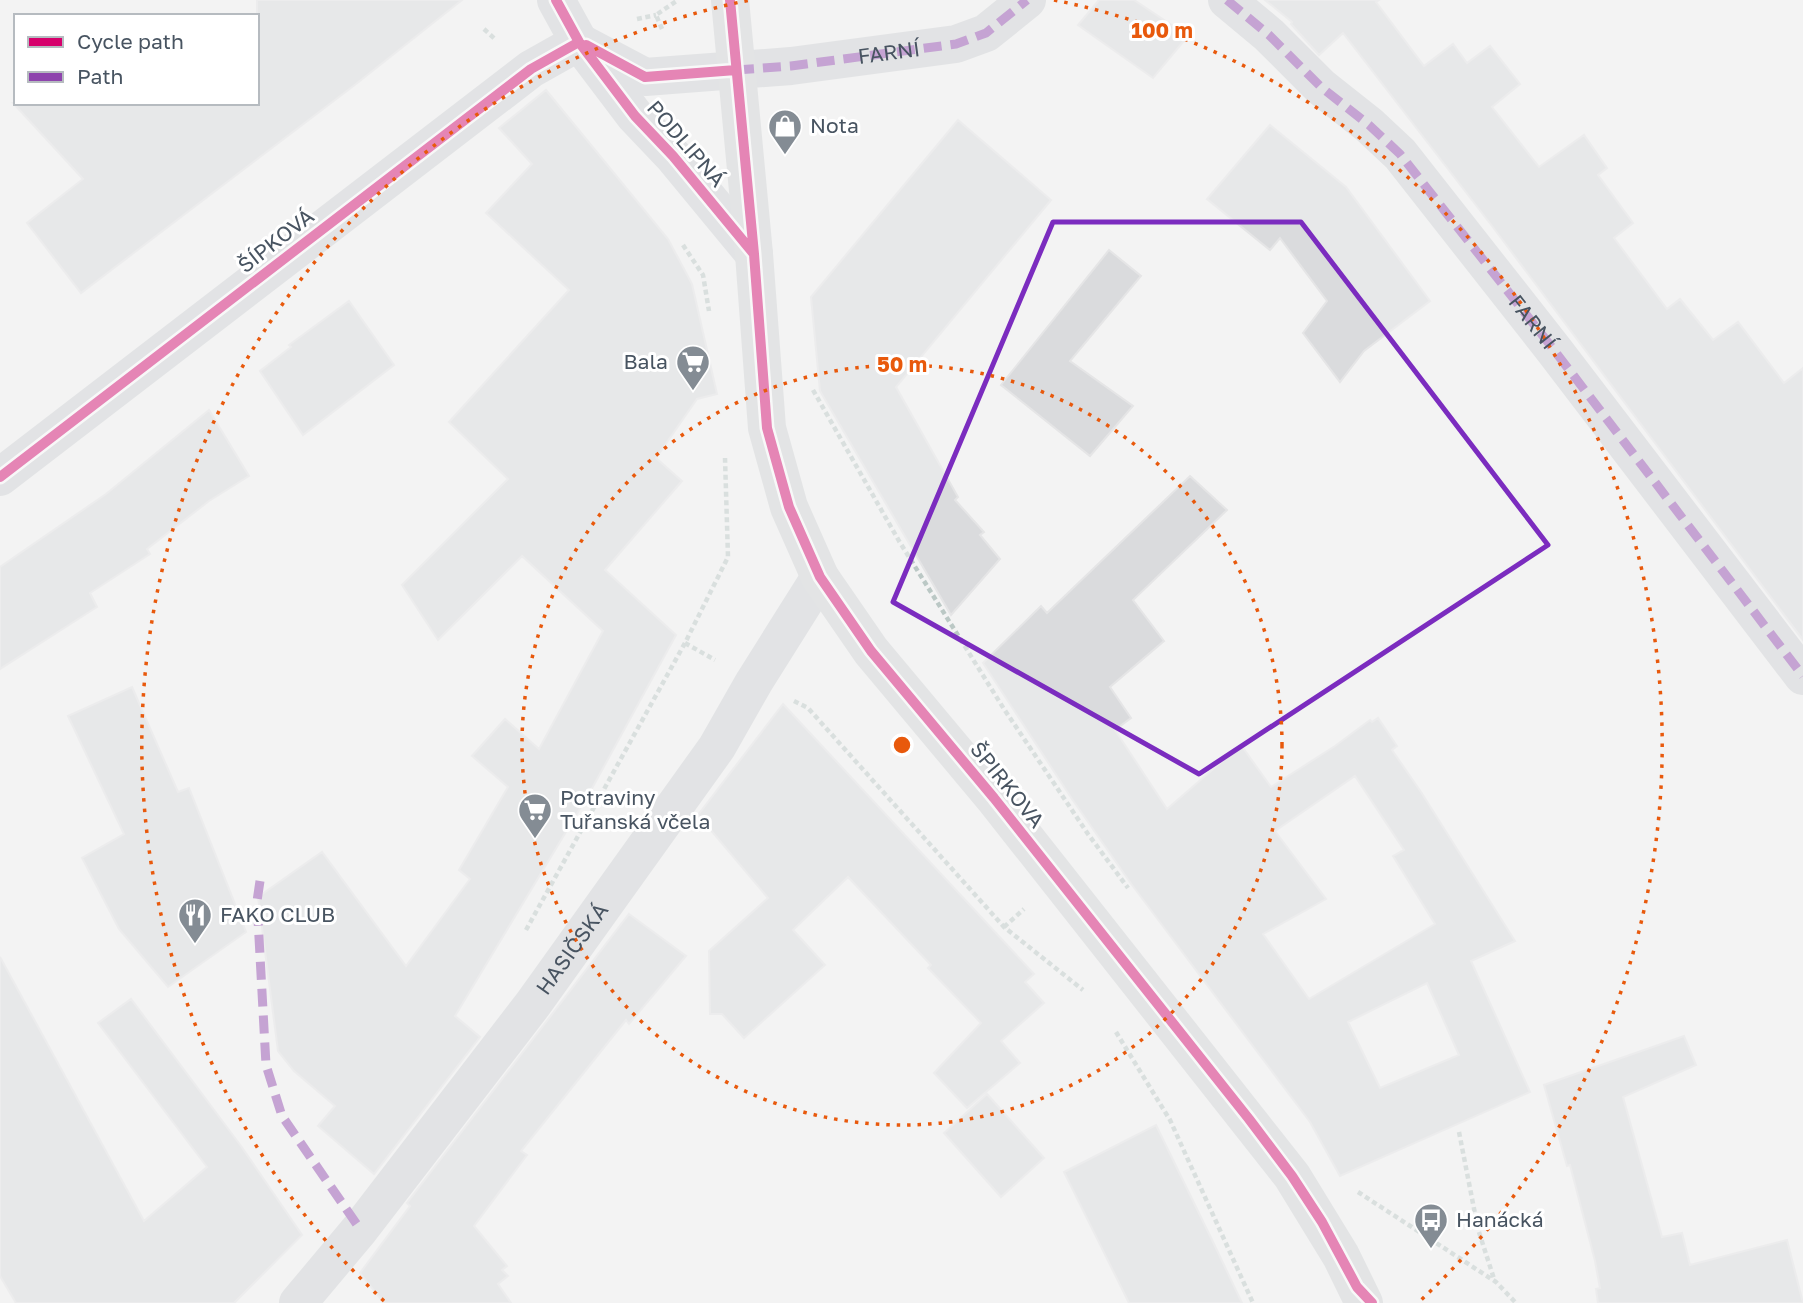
<svg xmlns="http://www.w3.org/2000/svg" width="1803" height="1303" font-family="'Golos Text',sans-serif">
<style>
.building{fill:#dadbdd;stroke:#e5e5e6;stroke-width:2;fill-rule:evenodd}
.lines{fill:none;stroke-linecap:round;stroke-linejoin:round}
.path{stroke:#bbc8c5;stroke-width:4.5;stroke-dasharray:5 3.5;stroke-linecap:butt}
.minor{stroke:#ced1d4;stroke-width:38}
.secondary{stroke:#d0d3d5;stroke-width:38}
.quiet{stroke:#8e44ad;stroke-width:9;stroke-dasharray:18 9;stroke-linecap:butt}
.cycleway-casing{stroke:#fff;stroke-width:15}
.cycleway{stroke:#d6006c;stroke-width:10}
.marked{fill:none;stroke:#7b2cbf;stroke-width:5;stroke-linejoin:round}
.ring{fill:none;stroke:#e8590c;stroke-width:3.5;stroke-dasharray:3.5 7}
.labels{text-anchor:middle;stroke-width:6;stroke-linejoin:round;paint-order:stroke}
.street-label{font-size:21px;fill:#485461;stroke:#fff}
.poi-label{font-size:21px;fill:#485461;stroke:#fff;text-anchor:start}
.centre{fill:#e8590c;stroke:#fff;stroke-width:3.5}
.ring-label{font-size:21px;text-anchor:middle;font-weight:bold;fill:#e8590c;stroke:#fff;stroke-width:6;stroke-linejoin:round;paint-order:stroke}
</style>
<rect width="100%" height="100%" fill="#f3f3f3"/>
<path class="building" d="M 257,0 L 462,0 L 356,84 L 81,293 L 27,223 L 83,179 L 13,103 L 257,103 Z
M 1099,0 L 1134,0 L 1188,36 L 1153,78 L 1078,25 Z
M 1265,0 L 1379,0 L 1376,2 L 1424,66 L 1453,44 L 1467,63 L 1490,46 L 1520,84 L 1492,107 L 1539,167 L 1584,135 L 1607,168 L 1598,175 L 1633,223 L 1614,238 L 1667,309 L 1680,299 L 1713,340 L 1738,322 L 1784,383 L 1803,368 L 1803,640 L 1492,226 L 1343,33 L 1319,55 L 1291,24 L 1292,22 Z
M 546,90 L 668,239 L 692,284 L 717,394 L 697,399 L 656,458 L 682,481 L 605,570 L 676,635 L 590,792 L 455,1016 L 480,1037 L 374,1174 L 318,1126 L 335,1106 L 294,1071 L 278,1051 L 258,897 L 322,852 L 406,966 L 470,879 L 459,870 L 508,787 L 472,756 L 505,719 L 539,749 L 603,631 L 522,556 L 438,640 L 402,585 L 508,479 L 449,422 L 569,290 L 486,213 L 532,164 L 499,128 Z
M 958,120 L 1051,200 L 896,387 L 958,497 L 955,500 L 984,532 L 980,535 L 1000,559 L 951,615 L 820,391 L 811,297 Z
M 1270,125 L 1346,187 L 1430,301 L 1364,351 L 1340,382 L 1303,333 L 1327,301 L 1280,238 L 1270,250 L 1207,199 Z
M 1109,250 L 1141,276 L 1070,361 L 1133,406 L 1090,456 L 1001,385 Z
M 349,301 L 394,365 L 303,435 L 260,371 L 291,347 L 289,345 Z
M 209,410 L 249,476 L 209,501 L 147,549 L 150,554 L 90,593 L 97,607 L 0,669 L 0,567 L 106,494 Z
M 1190,476 L 1227,510 L 1133,600 L 1164,641 L 1110,687 L 1131,718 L 1115,730 L 1167,809 L 1241,745 L 1271,787 L 1335,746 L 1370,720 L 1372,722 L 1378,718 L 1397,746 L 1392,750 L 1421,792 L 1515,941 L 1471,961 L 1530,1092 L 1340,1176 L 1310,1122 L 1132,885 L 1072,799 L 983,663 L 1041,606 L 1047,613 ZM 1355,776 L 1404,850 L 1393,856 L 1435,924 L 1309,999 L 1263,934 L 1326,899 L 1275,831 ZM 1427,983 L 1459,1055 L 1380,1088 L 1348,1022 Z
M 132,687 L 178,792 L 189,788 L 246,932 L 168,987 L 119,929 L 82,858 L 124,834 L 68,716 Z
M 783,704 L 1034,974 L 1025,982 L 1044,1003 L 1001,1041 L 1020,1063 L 967,1108 L 934,1073 L 981,1023 L 928,968 L 931,965 L 848,877 L 793,930 L 825,965 L 744,1038 L 722,1014 L 710,1014 L 709,951 L 768,898 L 698,815 Z
M 629,914 L 686,956 L 629,1024 L 626,1020 L 521,1151 L 527,1155 L 474,1226 L 507,1266 L 502,1270 L 508,1276 L 498,1284 L 511,1303 L 384,1303 L 360,1273 L 410,1206 L 407,1203 Z
M 0,957 L 144,1221 L 207,1167 L 98,1023 L 131,999 L 241,1146 L 302,1235 L 234,1303 L 16,1303 L 0,1276 Z
M 1684,1036 L 1696,1065 L 1623,1097 L 1662,1237 L 1682,1233 L 1690,1265 L 1787,1240 L 1803,1303 L 1598,1303 L 1596,1289 L 1600,1288 L 1595,1261 L 1570,1165 L 1567,1166 L 1544,1085 Z
M 987,1094 L 1044,1158 L 1001,1197 L 944,1133 Z
M 1156,1125 L 1214,1244 L 1242,1303 L 1129,1303 L 1064,1172 Z"/>
<g class="lines">
<path class="path" d="M 637,19 L 656,15
M 484,29 L 496,40
M 662,29 L 656,15 L 678,0
M 788,135 L 793,134 L 792,112
M 683,245 L 703,275 L 709,311
M 813,390 L 899,541 L 1004,709 L 1088,834 L 1128,888
M 685,643 L 715,660
M 794,701 L 808,708 L 1004,927 L 1083,990
M 1004,927 L 1024,909
M 526,930 L 685,643 L 728,557 L 725,458
M 1116,1032 L 1170,1120 L 1253,1303
M 1459,1132 L 1478,1229 L 1495,1282
M 1358,1192 L 1496,1282 L 1516,1303"/>
<g class="minor">
<path d="M 556,0 L 579,42 L 635,116 L 673,156 L 754,254"/>
<path id="s1" d="M 1227,0 L 1269,35 L 1321,87 L 1369,125 L 1400,154 L 1554,350 L 1803,676"/>
<path d="M 579,42 L 645,77 L 791,66 L 956,44 L 986,33 L 1027,0"/>
<path d="M 0,477 L 531,69 L 579,42"/>
<path id="s2" d="M 298,1303 L 360,1229 L 533,1004 L 717,747 L 754,682 L 820,577"/>
</g>
<path class="secondary" d="M 730,0 L 754,254 L 767,428 L 789,507 L 820,577 L 871,651 L 994,798 L 1292,1176 L 1341,1256 L 1364,1303"/>
<g class="quiet">
<path d="M 1227,0 L 1269,35 L 1321,87 L 1369,125 L 1400,154 L 1554,350 L 1803,676"/>
<path id="s3" d="M 736,70 L 791,66 L 956,44 L 986,33 L 1027,0"/>
<path d="M 260,881 L 257,901 L 266,1065 L 282,1116 L 360,1229"/>
</g>
<g class="cycleway-casing">
<path id="cycleway" d="M 556,0 L 579,42 L 635,116 L 673,156 L 754,254
M 730,0 L 754,254 L 767,428 L 789,507 L 820,577 L 871,651 L 994,798 L 1249,1119 L 1292,1176 L 1322,1222 L 1357,1287 L 1372,1303
M 586,45 L 645,77 L 736,70
M 0,477 L 531,69 L 579,42"/>
</g>
<use href="#cycleway" class="cycleway"/>
</g>
<path d="M0 0H1803V1303H0ZM 1053,222 L 1301,222 L 1548,545 L 1199,774 L 893,602 Z" fill="#f3f3f3" fill-opacity=".55" fill-rule="evenodd"/>
<path class="marked" d="M 1053,222 L 1301,222 L 1548,545 L 1199,774 L 893,602 Z"/>
<g class="ring">
<circle cx="902" cy="745" r="380"/>
<path d="M384 1301A760 760 0 0 1 750 0M1054 0A760 760 0 0 1 1420 1301"/>
</g>
<defs>
<g id="shop-pin" transform="scale(1.75)"><path d="M0 17L-7.5 6A9.5 9.5 0 1 1 7.5 6Z" fill="#848c94" stroke="#fff"/><path d="M-5-2.5h2.3a2.7 3.5 0 0 1 5.4 0H5L5.5 6h-11ZM-1.5-2.5h3a1.5 2.3 0 0 0-3 0Z" fill="#fff"/></g>
<g id="supermarket-pin" transform="scale(1.75)"><path d="M0 17L-7.5 6A9.5 9.5 0 1 1 7.5 6Z" fill="#848c94" stroke="#fff"/><path d="M-6-5.5h2.5l.6 2H6L4.5 2H-2.5L-4.4-4H-6ZM-1.5 3.2a1.3 1.3 0 1 0 .1 0ZM3 3.2a1.3 1.3 0 1 0 .1 0Z" fill="#fff"/></g>
<g id="restaurant-pin" transform="scale(1.75)"><path d="M0 17L-7.5 6A9.5 9.5 0 1 1 7.5 6Z" fill="#848c94" stroke="#fff"/><path d="M-5-6h1v4h1v-4h1v4h1v-4h1v5L-1.5 .5V6h-2V.5L-5-1ZM5-6V6H3V1.5H1.5Q1.5-4 5-6Z" fill="#fff"/></g>
<g id="bus-pin" transform="scale(1.75)"><path d="M0 17L-7.5 6A9.5 9.5 0 1 1 7.5 6Z" fill="#848c94" stroke="#fff"/><path d="M-5-6H5V4H4V6H2V4H-2V6H-4V4H-5ZM-3.5-4V0h7V-4ZM-3.5 1.2v1.5H-2V1.2ZM2 1.2v1.5H3.5V1.2Z" fill="#fff"/></g>
</defs>
<g fill-rule="evenodd">
<use href="#shop-pin" x="785" y="126"/>
<use href="#supermarket-pin" x="693" y="362"/>
<use href="#supermarket-pin" x="535" y="810"/>
<use href="#restaurant-pin" x="195" y="915"/>
<use href="#bus-pin" x="1431" y="1220"/>
</g>
<g class="labels">
<g class="street-label">
<text dy="7" stroke="none"><textPath href="#s3" startOffset="154">FARNÍ</textPath></text>
<text transform="translate(686 144) rotate(49)" y="7">PODLIPNÁ</text>
<text transform="translate(276 241) rotate(-38)" y="7">ŠÍPKOVÁ</text>
<text dy="7" stroke="none"><textPath href="#s1" startOffset="446">FARNÍ</textPath></text>
<text transform="translate(1007 785) rotate(51)" y="7">ŠPIRKOVA</text>
<text dy="7" stroke="none"><textPath href="#s2" startOffset="448">HASIČSKÁ</textPath></text>
</g>
<g class="poi-label">
<text x="810" y="133">Nota</text>
<text x="668" y="369" text-anchor="end">Bala</text>
<text x="560" y="805">Potraviny<tspan x="560" dy="24">Tuřanská včela</tspan></text>
<text x="220" y="922">FAKO CLUB</text>
<text x="1456" y="1227">Hanácká</text>
</g>
</g>
<circle cx="902" cy="745" r="10" class="centre"/>
<g class="ring-label">
<text x="1162" y="38">100 m</text>
<text x="902" y="372">50 m</text>
</g>
<rect x="14" y="14" width="245" height="91" fill="#ffffff" stroke="#b6bbc0" stroke-width="2"/>
<rect x="28" y="37" width="35" height="10" fill="#d6006c" stroke="#b6bbc0" stroke-width="2"/>
<text x="77" y="49" font-size="21" fill="#485461">Cycle path</text>
<rect x="28" y="72" width="35" height="10" fill="#8e44ad" stroke="#b6bbc0" stroke-width="2"/>
<text x="77" y="84" font-size="21" fill="#485461">Path</text>
</svg>
